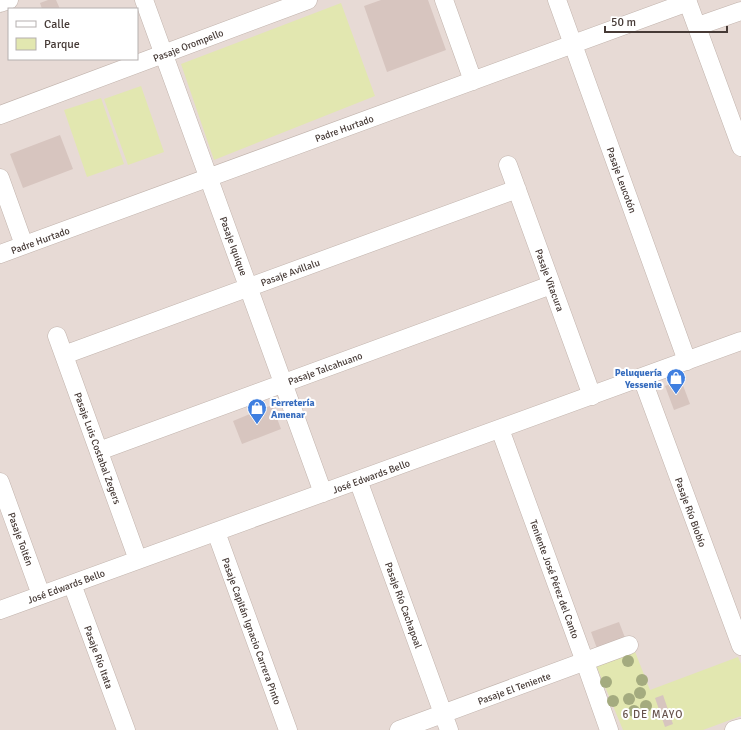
<svg xmlns="http://www.w3.org/2000/svg" width="741" height="730" font-family="Signika,sans-serif">
<style>
.residential{fill:#e7dad5;fill-rule:evenodd}
.green{fill:#e2e7b0}
.building{fill:#d7c5bf}
.lines{fill:none;stroke-linecap:round;stroke-linejoin:round}
.minor-casing{stroke:#c1b3ac;stroke-width:19}
.minor{stroke:#fff;stroke-width:18}
.tree{fill:#a4ab7f}
.labels{text-anchor:middle;stroke-width:4;stroke-linejoin:round;paint-order:stroke}
.street-label{font-size:10px;fill:#463a36;stroke:#fff}
.shop-label{font-size:10px;font-weight:bold;fill:#366cbe;stroke:#fff;text-anchor:end}
.neighbourhood-label{font-size:11px;letter-spacing:1px;fill:#68534d;stroke:#fff}
</style>
<rect width="100%" height="100%" fill="#f3ebe6"/>
<path class="residential" d="M 0,0 L 741,0 L 741,730 L 0,730 ZM 9,9 L 137,9 L 137,59 L 9,59 Z"/>
<path class="green" d="M 341,3 L 375,96 L 214,160 L 181,64 Z
M 141,86 L 164,152 L 128,165 L 104,99 Z
M 101,98 L 124,164 L 87,177 L 64,110 Z
M 634,649 L 650,690 L 738,657 L 741,664 L 741,716 L 703,730 L 623,730 L 596,665 Z"/>
<path class="building" d="M 48,0 L 56,0 L 60,9 L 42,9 L 40,3 Z
M 381,0 L 428,0 L 446,50 L 387,72 L 364,6 Z
M 60,135 L 73,169 L 23,188 L 10,154 Z
M 681,380 L 690,404 L 674,410 L 665,386 Z
M 272,405 L 281,429 L 242,444 L 233,421 Z
M 619,622 L 627,643 L 599,654 L 591,632 Z
M 663,695 L 673,724 L 665,727 L 655,698 Z"/>
<g class="lines">
<g class="minor-casing">
<path id="minor" d="M 144,0 L 323,493
M 444,0 L 473,81
M 557,0 L 687,361
M 687,0 L 741,147
M 0,3 L 9,0
M 698,26 L 741,11
M 0,115 L 308,0
M 508,165 L 592,396
M 0,178 L 24,245
M 0,254 L 688,2
M 57,336 L 138,560
M 64,355 L 517,189
M 642,378 L 741,646
M 500,429 L 585,662 L 609,730
M 99,451 L 551,285
M 358,480 L 449,730
M 0,482 L 41,595
M 216,532 L 288,730
M 72,584 L 126,730
M 0,610 L 741,341
M 399,730 L 629,645
M 734,730 L 741,728"/>
</g>
<use href="#minor" class="minor"/>
</g>
<g class="tree">
<circle cx="628" cy="661" r="6"/>
<circle cx="642" cy="680" r="6"/>
<circle cx="606" cy="682" r="6"/>
<circle cx="640" cy="693" r="6"/>
<circle cx="629" cy="699" r="6"/>
<circle cx="613" cy="701" r="6"/>
<circle cx="646" cy="706" r="6"/>
<circle cx="634" cy="711" r="6"/>
</g>
<defs>
<g id="shop-pin" transform="scale(1)"><path d="M0 17L-7.5 6A9.5 9.5 0 1 1 7.5 6Z" fill="#3f7fe0" stroke="#fff"/><path d="M-5-2.5h2.3a2.7 3.5 0 0 1 5.4 0H5L5.5 6h-11ZM-1.5-2.5h3a1.5 2.3 0 0 0-3 0Z" fill="#fff"/></g>
</defs>
<g fill-rule="evenodd">
<use href="#shop-pin" x="676" y="378"/>
<use href="#shop-pin" x="257" y="408"/>
</g>
<g class="labels">
<g class="street-label">
<text transform="translate(188 45) rotate(-21)" y="4">Pasaje Orompello</text>
<text transform="translate(344 128) rotate(-20)" y="4">Padre Hurtado</text>
<text transform="translate(622 180) rotate(70)" y="4">Pasaje Leucotón</text>
<text transform="translate(40 240) rotate(-20)" y="4">Padre Hurtado</text>
<text transform="translate(234 246) rotate(70)" y="4">Pasaje Iquique</text>
<text transform="translate(290 272) rotate(-20)" y="4">Pasaje Avillalu</text>
<text transform="translate(550 280) rotate(70)" y="4">Pasaje Vitacura</text>
<text transform="translate(325 368) rotate(-20)" y="4">Pasaje Talcahuano</text>
<text transform="translate(98 448) rotate(70)" y="4">Pasaje Luis Costabal Zegers</text>
<text transform="translate(371 476) rotate(-20)" y="4">José Edwards Bello</text>
<text transform="translate(691 512) rotate(70)" y="4">Pasaje Río Biobío</text>
<text transform="translate(21 539) rotate(70)" y="4">Pasaje Toltén</text>
<text transform="translate(555 579) rotate(70)" y="4">Teniente José Pérez del Canto</text>
<text transform="translate(66 586) rotate(-20)" y="4">José Edwards Bello</text>
<text transform="translate(404 605) rotate(70)" y="4">Pasaje Río Cachapoal</text>
<text transform="translate(252 631) rotate(70)" y="4">Pasaje Capitán Ignacio Carrera Pinto</text>
<text transform="translate(99 657) rotate(70)" y="4">Pasaje Río Itata</text>
<text transform="translate(514 688) rotate(-20)" y="4">Pasaje El Teniente</text>
</g>
<g class="shop-label">
<text x="662" y="376">Peluquería<tspan x="662" dy="12">Yessenie</tspan></text>
<text x="271" y="406" text-anchor="start">Ferretería<tspan x="271" dy="12">Amenar</tspan></text>
</g>
<g class="neighbourhood-label">
<text x="653" y="718">6 DE MAYO</text>
</g>
</g>
<rect x="8" y="8" width="130" height="52" fill="#ffffff" stroke="#b5b0af"/>
<rect x="16" y="21" width="20" height="6" fill="#ffffff" stroke="#b5b0af"/>
<text x="44" y="28" font-size="12" fill="#463a36">Calle</text>
<rect x="16" y="38" width="20" height="12" fill="#e2e7b0" stroke="#b5b0af"/>
<text x="44" y="48" font-size="12" fill="#463a36">Parque</text>
<path d="M605 26v6h122v-6" fill="none" stroke="#463a36" stroke-width="2"/>
<text x="611" y="26" font-size="12" fill="#463a36" stroke="#ffffff" stroke-width="3" paint-order="stroke">50 m</text>
</svg>
